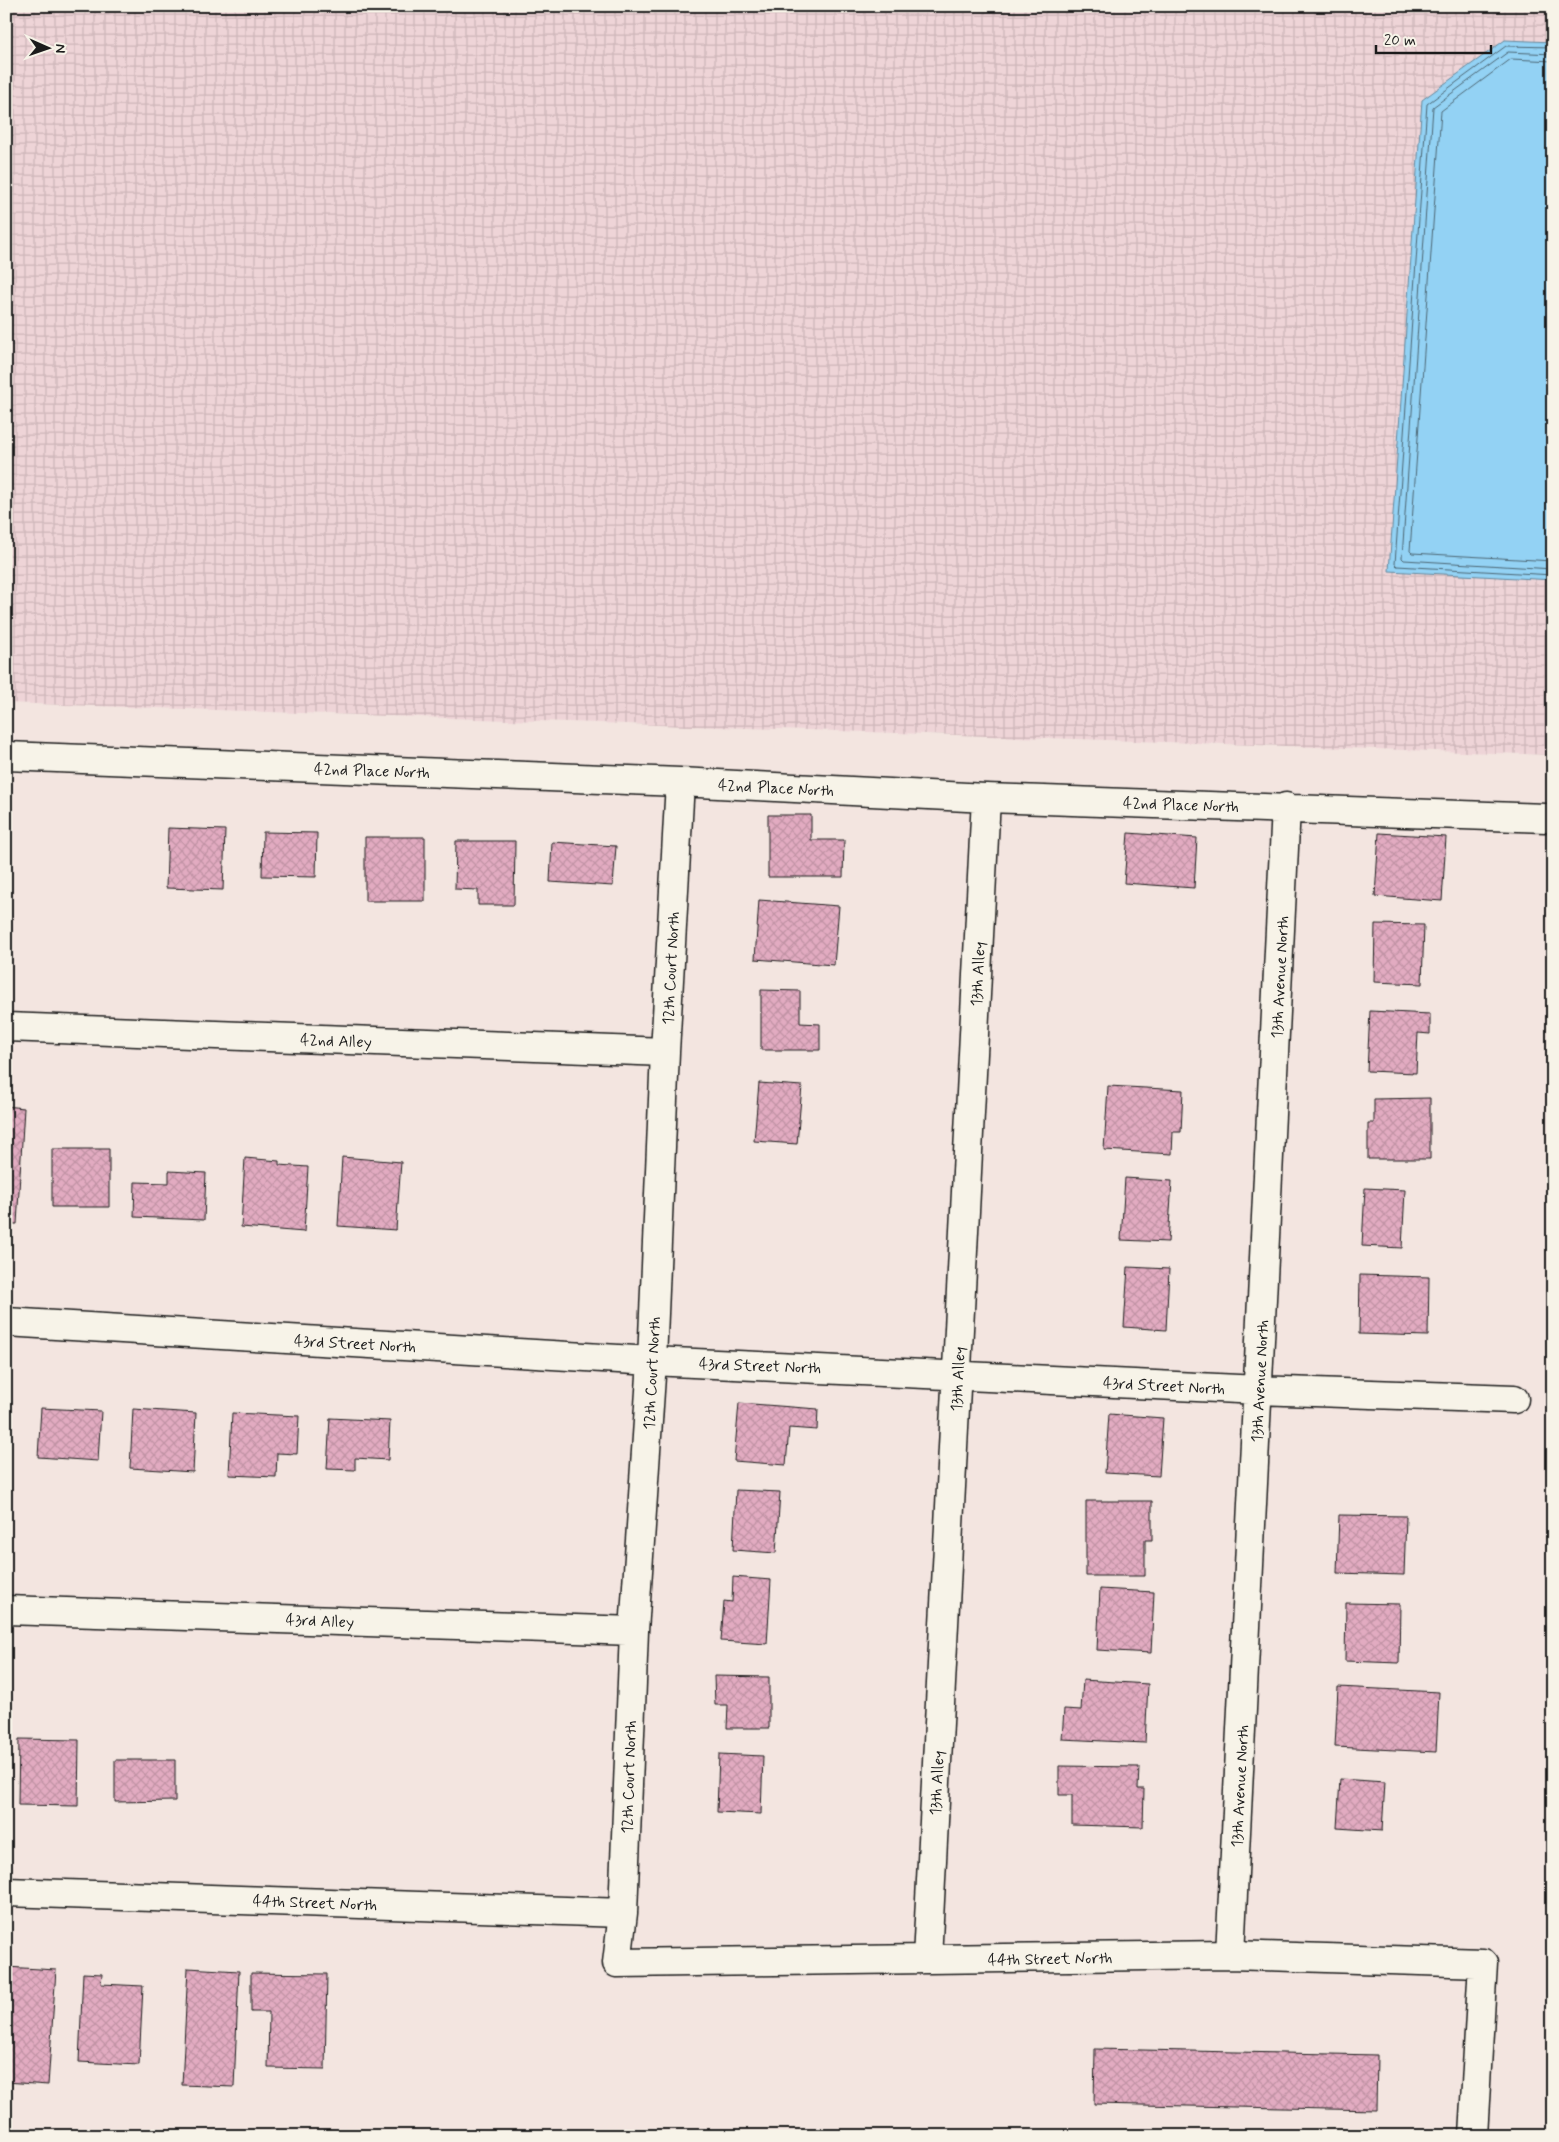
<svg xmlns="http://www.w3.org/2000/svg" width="1559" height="2142" font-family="Mynerve,sans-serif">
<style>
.industrial{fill:url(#industrial-grid)}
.water{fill:#93d2f4;stroke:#63899e}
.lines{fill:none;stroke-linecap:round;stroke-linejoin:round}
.shore{stroke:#4c6572;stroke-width:1}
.building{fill:url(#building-cross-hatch);stroke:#1c1c1c}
.minor-casing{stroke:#1c1c1c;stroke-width:31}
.minor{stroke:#f7f3e8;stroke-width:28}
.labels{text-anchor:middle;stroke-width:4;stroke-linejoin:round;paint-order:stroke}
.street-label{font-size:16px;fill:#1c1c1c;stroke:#f7f3e8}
</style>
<defs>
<pattern id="industrial-grid" width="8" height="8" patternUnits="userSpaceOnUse" patternTransform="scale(1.25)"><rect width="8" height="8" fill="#eed4d7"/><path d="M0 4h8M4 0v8" fill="none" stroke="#ccb5b8"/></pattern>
<pattern id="building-cross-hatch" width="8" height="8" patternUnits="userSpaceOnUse" patternTransform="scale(1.25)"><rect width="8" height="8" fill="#e2abc1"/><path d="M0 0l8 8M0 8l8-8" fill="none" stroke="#c193a5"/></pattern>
</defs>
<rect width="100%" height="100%" fill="#f3e5e0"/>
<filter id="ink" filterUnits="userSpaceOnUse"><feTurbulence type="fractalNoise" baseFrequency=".02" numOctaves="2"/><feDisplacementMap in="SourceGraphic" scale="10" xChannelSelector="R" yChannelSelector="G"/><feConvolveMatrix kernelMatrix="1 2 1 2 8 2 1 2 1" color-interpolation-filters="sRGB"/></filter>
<g filter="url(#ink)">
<path class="industrial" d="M 6,6 L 1553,6 L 1553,755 L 6,703 Z"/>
<path class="water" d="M 1505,40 L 1553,42 L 1553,580 L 1389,571 L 1422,100 Z"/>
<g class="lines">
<path class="shore" d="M 1553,47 L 1506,46 L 1427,104 L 1395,564 L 1397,566 L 1553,575
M 1553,54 L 1508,52 L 1433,107 L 1402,558 L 1404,560 L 1553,569
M 1553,61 L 1511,59 L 1441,111 L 1410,551 L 1412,553 L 1553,561"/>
</g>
<path class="building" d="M 768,815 L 811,815 L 811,840 L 844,840 L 843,877 L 768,877 Z
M 168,828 L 225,830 L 223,890 L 166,888 Z
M 263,832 L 317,833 L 316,877 L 262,876 Z
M 1128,833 L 1197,838 L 1194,888 L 1124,883 Z
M 1379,833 L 1446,837 L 1442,901 L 1375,896 Z
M 365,837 L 425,837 L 425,901 L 365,901 Z
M 456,841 L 515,841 L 514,905 L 478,905 L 478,890 L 455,889 Z
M 552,842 L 616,846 L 613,886 L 550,882 Z
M 759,900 L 839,906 L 834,965 L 755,959 Z
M 1375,924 L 1424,925 L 1422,984 L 1374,982 Z
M 761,990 L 800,991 L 800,1023 L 820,1024 L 820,1050 L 761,1050 Z
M 1370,1011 L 1430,1014 L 1430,1034 L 1418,1033 L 1416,1073 L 1367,1071 Z
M 759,1083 L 802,1086 L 797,1144 L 754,1141 Z
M 1108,1086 L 1183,1090 L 1181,1132 L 1173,1132 L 1172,1154 L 1104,1150 Z
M 1430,1098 L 1430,1159 L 1368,1159 L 1368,1123 L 1374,1123 L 1374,1099 Z
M 6,1106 L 24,1108 L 17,1224 L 6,1224 Z
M 52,1149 L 109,1149 L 109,1207 L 52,1207 Z
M 342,1157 L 401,1162 L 396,1230 L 338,1226 Z
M 245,1158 L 279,1161 L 279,1165 L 308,1167 L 304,1232 L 241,1227 Z
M 169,1171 L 206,1173 L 204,1220 L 134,1217 L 135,1182 L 169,1183 Z
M 1125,1178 L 1172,1181 L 1168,1242 L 1121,1240 Z
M 1365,1188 L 1405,1190 L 1402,1248 L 1362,1246 Z
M 1128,1267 L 1169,1269 L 1166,1330 L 1124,1327 Z
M 1360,1275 L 1429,1277 L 1428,1336 L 1359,1334 Z
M 6,1398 L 9,1398 L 6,1454 Z
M 739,1403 L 818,1409 L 817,1430 L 789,1428 L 786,1465 L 734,1461 Z
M 41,1408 L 101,1411 L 98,1461 L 38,1457 Z
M 133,1409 L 196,1413 L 193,1472 L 130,1468 Z
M 232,1413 L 299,1416 L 297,1454 L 277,1453 L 276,1477 L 229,1475 Z
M 1109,1414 L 1163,1418 L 1159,1476 L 1105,1473 Z
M 330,1418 L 390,1421 L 388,1460 L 355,1458 L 355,1470 L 327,1469 Z
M 736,1490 L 780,1492 L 776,1553 L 733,1550 Z
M 1086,1501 L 1152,1501 L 1152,1540 L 1145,1540 L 1145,1576 L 1086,1576 Z
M 1339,1515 L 1406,1516 L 1404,1575 L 1337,1573 Z
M 733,1577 L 771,1580 L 767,1644 L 721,1641 L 724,1601 L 732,1602 Z
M 1100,1589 L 1154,1592 L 1151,1653 L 1097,1650 Z
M 1346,1603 L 1400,1604 L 1399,1663 L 1345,1661 Z
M 714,1676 L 769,1677 L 769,1728 L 727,1728 L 728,1705 L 715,1705 Z
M 1083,1680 L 1148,1684 L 1145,1743 L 1062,1739 L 1064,1709 L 1081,1710 Z
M 1338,1687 L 1439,1692 L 1436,1752 L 1335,1747 Z
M 19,1739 L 79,1740 L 78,1806 L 18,1805 Z
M 719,1754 L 763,1756 L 761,1814 L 717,1812 Z
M 115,1760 L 175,1760 L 175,1801 L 115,1802 Z
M 1059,1766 L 1139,1767 L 1138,1789 L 1144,1789 L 1143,1827 L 1072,1825 L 1072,1795 L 1059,1795 Z
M 1340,1779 L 1385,1782 L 1382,1831 L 1337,1828 Z
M 6,1967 L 56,1970 L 48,2085 L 6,2082 Z
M 188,1968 L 239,1971 L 234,2087 L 182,2085 Z
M 83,1973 L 102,1974 L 101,1984 L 143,1986 L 139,2065 L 79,2062 Z
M 251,1973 L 327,1974 L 325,2069 L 268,2068 L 269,2012 L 251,2012 Z
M 1095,2049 L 1377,2055 L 1376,2110 L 1094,2104 Z"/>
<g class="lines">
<g class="minor-casing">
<path id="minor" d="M 6,756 L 680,782 L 986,798 L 1546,818
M 680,782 L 665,1052 L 652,1361 L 634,1631 L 623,1913 L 617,1963 L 1230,1955 L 1483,1963 L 1473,2136
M 6,1027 L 665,1052
M 6,1322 L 652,1361 L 1259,1390 L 1514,1399
M 6,1610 L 634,1631
M 6,1892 L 623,1913
M 1230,1955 L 1286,807
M 927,1959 L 986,798"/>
</g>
<use href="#minor" class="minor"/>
</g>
</g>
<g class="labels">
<g class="street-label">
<text transform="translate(372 770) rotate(2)" y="6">42nd Place North</text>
<text transform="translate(776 787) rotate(3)" y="6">42nd Place North</text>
<text transform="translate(1181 804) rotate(2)" y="6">42nd Place North</text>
<text transform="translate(670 968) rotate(-87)" y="6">12th Court North</text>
<text transform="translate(977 974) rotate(-87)" y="6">13th Alley</text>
<text transform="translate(1279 977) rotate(-87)" y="6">13th Avenue North</text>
<text transform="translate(336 1040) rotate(2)" y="6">42nd Alley</text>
<text transform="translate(355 1343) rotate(3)" y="6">43rd Street North</text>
<text transform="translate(760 1365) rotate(2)" y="6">43rd Street North</text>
<text transform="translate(651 1373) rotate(-87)" y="6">12th Court North</text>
<text transform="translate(957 1379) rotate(-87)" y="6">13th Alley</text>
<text transform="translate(1259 1381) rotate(-87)" y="6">13th Avenue North</text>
<text transform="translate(1164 1385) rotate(3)" y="6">43rd Street North</text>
<text transform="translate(320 1620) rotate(2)" y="6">43rd Alley</text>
<text transform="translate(628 1777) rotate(-88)" y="6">12th Court North</text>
<text transform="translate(936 1783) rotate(-87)" y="6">13th Alley</text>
<text transform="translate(1239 1786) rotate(-87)" y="6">13th Avenue North</text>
<text transform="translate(315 1902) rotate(2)" y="6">44th Street North</text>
<text transform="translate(1050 1958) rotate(-1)" y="6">44th Street North</text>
</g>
</g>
<rect width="1559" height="2142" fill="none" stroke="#f7f3e8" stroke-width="25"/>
<rect x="12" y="12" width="1534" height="2117" fill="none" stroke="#1c1c1c" stroke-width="2" filter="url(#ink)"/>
<g transform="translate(48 48) rotate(92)" stroke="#f7f3e8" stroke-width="4" paint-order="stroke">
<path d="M0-4L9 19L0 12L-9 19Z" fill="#1c1c1c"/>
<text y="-8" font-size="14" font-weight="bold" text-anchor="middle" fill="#1c1c1c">N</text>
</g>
<path d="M1376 45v8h115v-8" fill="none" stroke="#1c1c1c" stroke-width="2.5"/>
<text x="1384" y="45" font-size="15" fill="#1c1c1c" stroke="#f7f3e8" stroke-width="4" paint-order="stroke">20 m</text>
</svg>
